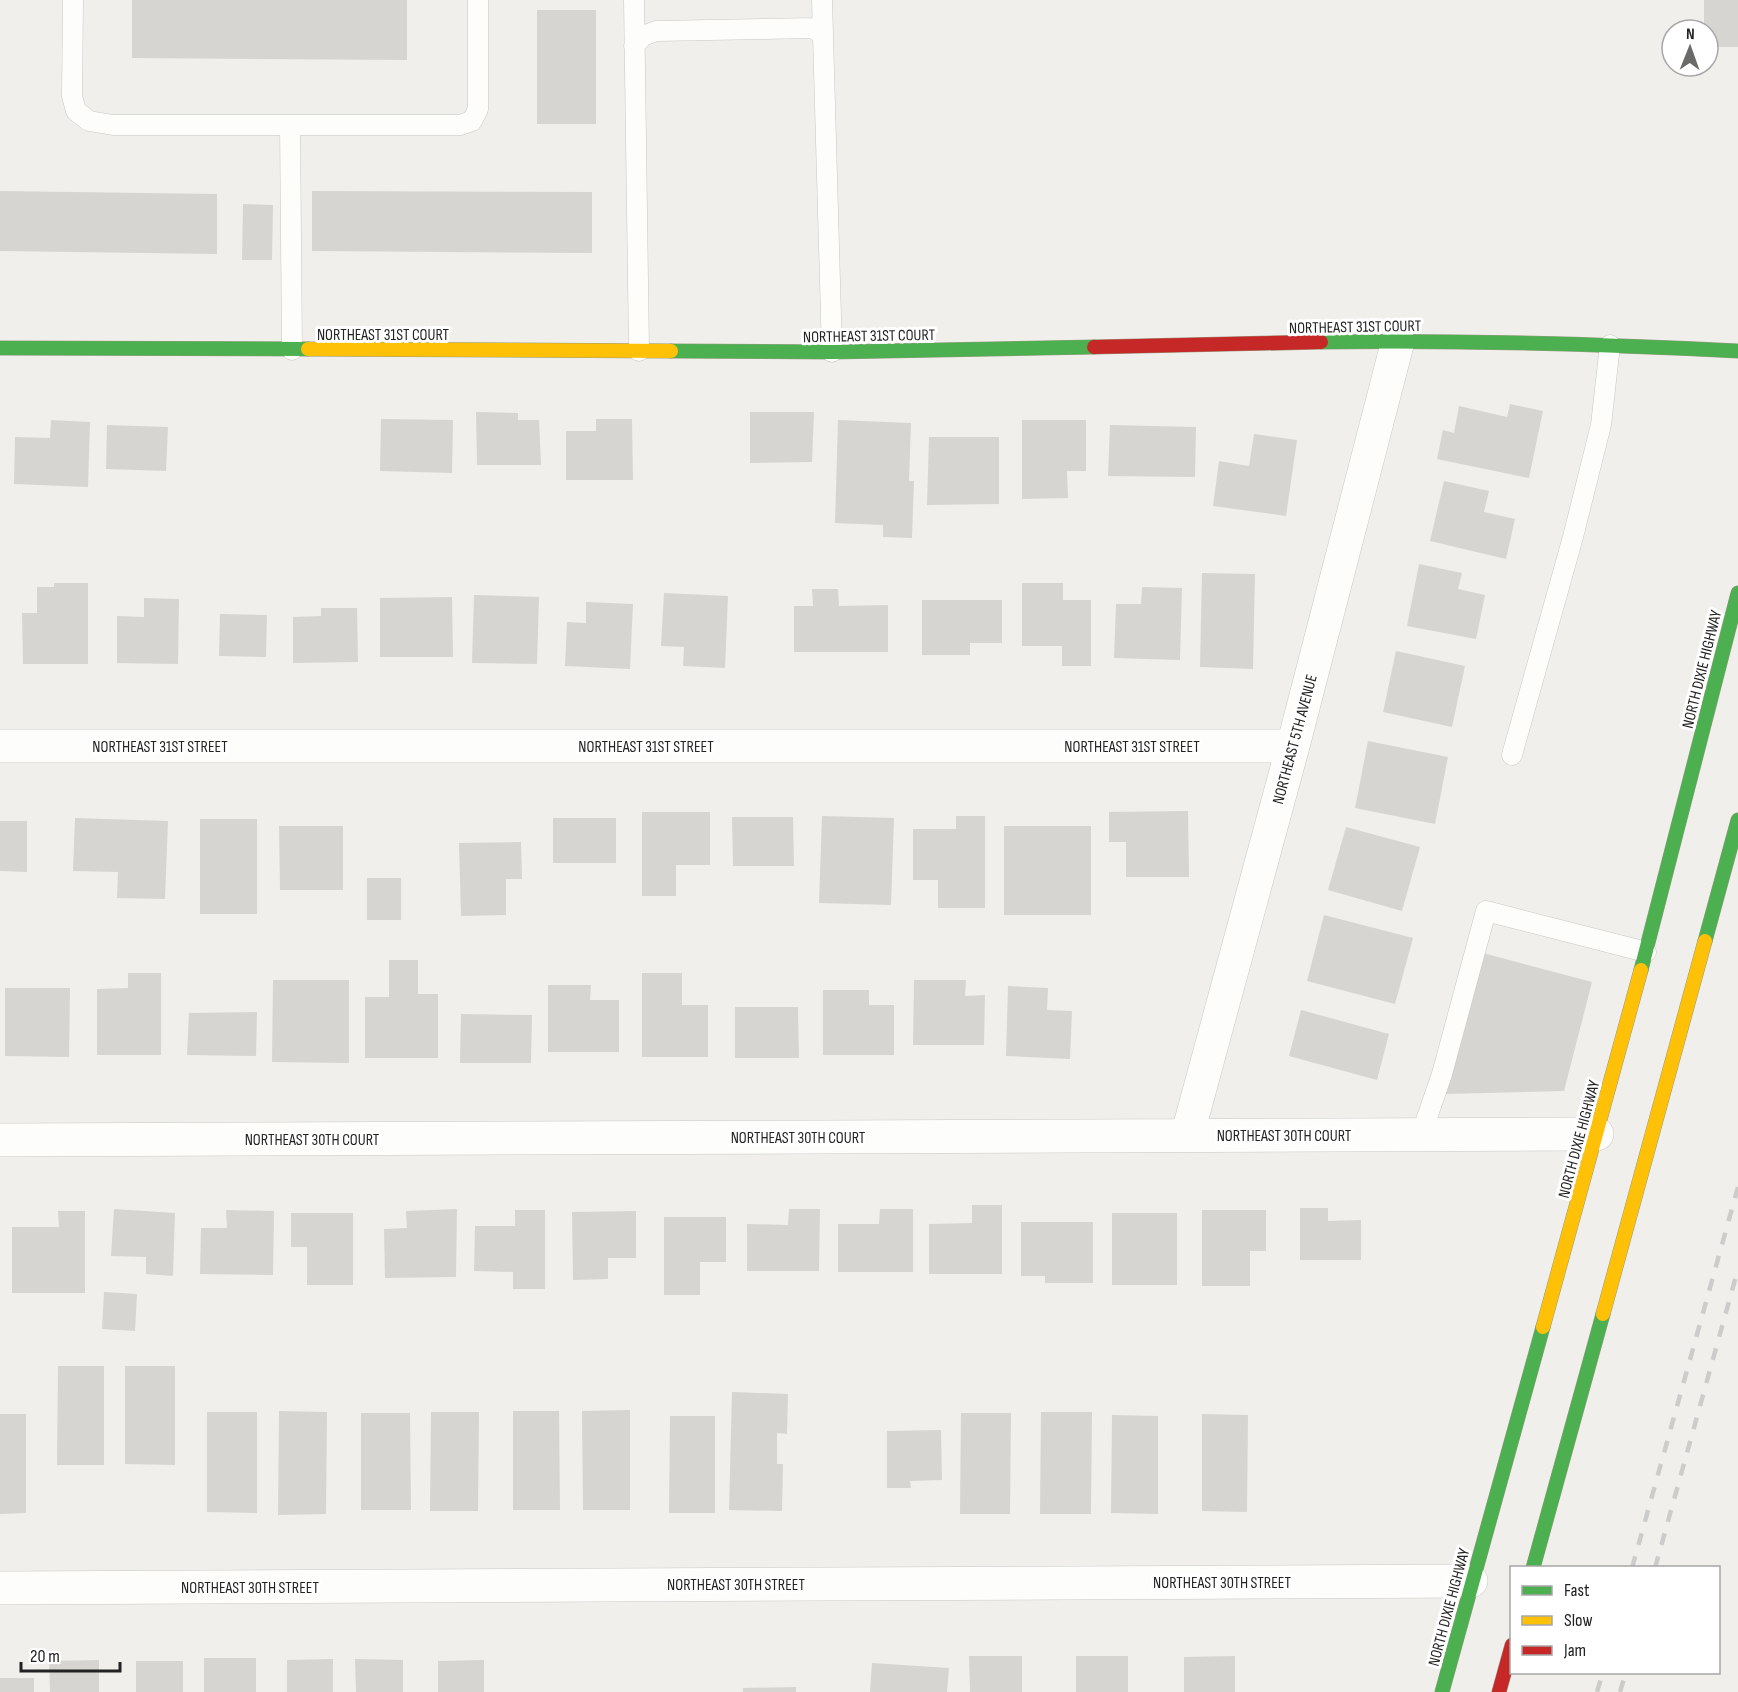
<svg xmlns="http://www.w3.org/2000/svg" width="1738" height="1692" font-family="'Sofia Sans Condensed',sans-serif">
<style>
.building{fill:#d7d5d2}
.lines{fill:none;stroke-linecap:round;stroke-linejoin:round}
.lane-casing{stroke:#c9c8c7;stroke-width:21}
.street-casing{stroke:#c9c8c7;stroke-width:34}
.fast-casing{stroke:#989c81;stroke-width:15}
.slow-casing{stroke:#989c81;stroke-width:15}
.jam-casing{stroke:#989c81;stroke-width:15}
.lane{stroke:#fdfdfc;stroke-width:20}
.street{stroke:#fdfdfc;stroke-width:33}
.fast{stroke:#4caf50;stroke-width:14}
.slow{stroke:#ffc107;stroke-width:14}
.jam{stroke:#c62828;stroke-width:14}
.rail{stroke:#ccc;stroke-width:4.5;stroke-dasharray:12 12;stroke-linecap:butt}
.labels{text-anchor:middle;stroke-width:6;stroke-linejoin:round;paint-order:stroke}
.street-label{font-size:16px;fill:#222;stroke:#fff}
</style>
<rect width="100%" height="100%" fill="#f0efeb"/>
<path class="building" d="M 132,0 L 407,0 L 407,60 L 132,58 Z
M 1704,0 L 1738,0 L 1738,47 L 1708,47 L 1708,30 L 1704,30 Z
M 537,10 L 596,10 L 596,124 L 537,124 Z
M 0,191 L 217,194 L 217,254 L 0,251 Z
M 312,191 L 592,192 L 592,253 L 312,251 Z
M 243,204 L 273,205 L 272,260 L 242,260 Z
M 1510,404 L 1543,411 L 1529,478 L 1437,459 L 1443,430 L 1454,433 L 1459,406 L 1507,417 Z
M 476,412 L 518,413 L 518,420 L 539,420 L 541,465 L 477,465 Z
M 750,412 L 814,412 L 812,462 L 750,463 Z
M 381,419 L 453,420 L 452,473 L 380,471 Z
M 596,419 L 632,419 L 633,480 L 566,480 L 566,431 L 596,431 Z
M 51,420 L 90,422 L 88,487 L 14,484 L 15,437 L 50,438 Z
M 838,420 L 911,423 L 909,481 L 914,481 L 912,538 L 883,537 L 883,525 L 835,523 Z
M 1022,420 L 1086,420 L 1086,471 L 1067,471 L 1068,498 L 1022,499 Z
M 107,425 L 168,427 L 166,471 L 106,469 Z
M 1110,425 L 1196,427 L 1195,477 L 1108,476 Z
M 1254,434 L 1297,440 L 1286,516 L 1213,506 L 1219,461 L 1249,466 Z
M 929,437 L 999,437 L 999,504 L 927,505 Z
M 1444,481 L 1489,491 L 1484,512 L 1515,519 L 1506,559 L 1430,541 Z
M 1419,564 L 1462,573 L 1458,589 L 1485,595 L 1476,639 L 1407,626 Z
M 1202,573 L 1255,574 L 1253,669 L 1200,667 Z
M 54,583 L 88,583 L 88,664 L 23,664 L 22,613 L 37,613 L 37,587 L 54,587 Z
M 1022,583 L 1063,583 L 1063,600 L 1091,600 L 1091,666 L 1062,666 L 1062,646 L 1022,646 Z
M 1142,587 L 1182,588 L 1180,660 L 1114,658 L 1116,604 L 1141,604 Z
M 812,589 L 838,589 L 839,606 L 888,605 L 888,652 L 794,652 L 794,606 L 813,606 Z
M 664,593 L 728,596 L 725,668 L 683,666 L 684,647 L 661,646 Z
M 474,595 L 539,597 L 537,664 L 472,663 Z
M 452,597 L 453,657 L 380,657 L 380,598 Z
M 144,598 L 179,599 L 178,664 L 117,663 L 117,616 L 144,617 Z
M 922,600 L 1002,600 L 1002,643 L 970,643 L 970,655 L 922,655 Z
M 586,602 L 633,604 L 630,669 L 565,666 L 567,622 L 586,623 Z
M 321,608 L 357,608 L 358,662 L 293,663 L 293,617 L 321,616 Z
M 220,614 L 267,615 L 266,657 L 219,656 Z
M 1396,651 L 1465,666 L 1452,727 L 1383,712 Z
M 1368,741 L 1448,757 L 1435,824 L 1355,808 Z
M 1188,811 L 1189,877 L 1126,877 L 1126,842 L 1109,842 L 1109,812 Z
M 642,812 L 710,812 L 710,865 L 676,865 L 676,896 L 642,896 Z
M 822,816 L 894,818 L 891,905 L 819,903 Z
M 956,816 L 985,816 L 985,908 L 938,908 L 938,880 L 913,880 L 913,829 L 956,829 Z
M 732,817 L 793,817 L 794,866 L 733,866 Z
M 75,818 L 168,821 L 165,899 L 117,898 L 118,872 L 73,871 Z
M 553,818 L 616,818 L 616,863 L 553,863 Z
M 200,819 L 257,819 L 257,914 L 200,914 Z
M 0,821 L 27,821 L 27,872 L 0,871 Z
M 279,826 L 343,826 L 343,890 L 280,890 Z
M 1004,826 L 1091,826 L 1091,915 L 1004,915 Z
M 1346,827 L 1420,847 L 1402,911 L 1328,890 Z
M 521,842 L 522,879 L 506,879 L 506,915 L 461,916 L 459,843 Z
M 367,878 L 401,878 L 401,920 L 367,920 Z
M 1324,915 L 1413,938 L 1395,1004 L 1307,981 Z
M 1483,953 L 1592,982 L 1564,1091 L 1445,1094 Z
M 389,960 L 418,960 L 418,994 L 438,994 L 438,1058 L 365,1058 L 365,997 L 389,997 Z
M 128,973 L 161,973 L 161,1055 L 97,1055 L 97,989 L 128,988 Z
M 642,973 L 682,973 L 682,1005 L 708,1005 L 708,1057 L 642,1057 Z
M 273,980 L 349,980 L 349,1063 L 272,1062 Z
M 914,980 L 966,980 L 965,996 L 985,995 L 984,1045 L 913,1045 Z
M 548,985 L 591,985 L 590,1000 L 619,1000 L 619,1052 L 548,1052 Z
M 1008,986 L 1048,988 L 1047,1010 L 1072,1011 L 1070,1059 L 1006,1056 Z
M 5,988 L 70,988 L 69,1057 L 5,1056 Z
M 823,990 L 869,990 L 869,1005 L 894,1005 L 894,1055 L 823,1055 Z
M 735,1007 L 798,1007 L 799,1058 L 735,1058 Z
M 1301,1010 L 1389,1034 L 1377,1080 L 1289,1056 Z
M 257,1012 L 256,1056 L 187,1055 L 189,1013 Z
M 461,1014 L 532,1015 L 531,1063 L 460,1063 Z
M 972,1205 L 1002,1205 L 1002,1274 L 929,1274 L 929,1224 L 972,1223 Z
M 1300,1208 L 1328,1208 L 1328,1221 L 1361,1220 L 1361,1260 L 1300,1260 Z
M 114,1209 L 175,1213 L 173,1276 L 146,1274 L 146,1257 L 111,1256 Z
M 457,1209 L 456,1277 L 385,1278 L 384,1229 L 407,1228 L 406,1211 Z
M 789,1209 L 820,1209 L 819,1271 L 747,1271 L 747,1224 L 788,1225 Z
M 880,1209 L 913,1209 L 913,1272 L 838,1272 L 838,1224 L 879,1224 Z
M 226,1210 L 274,1211 L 273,1275 L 200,1274 L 201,1228 L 227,1228 Z
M 515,1210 L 545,1210 L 545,1289 L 513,1289 L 513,1272 L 474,1271 L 475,1226 L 515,1226 Z
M 1202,1210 L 1266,1210 L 1266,1251 L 1250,1251 L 1250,1286 L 1202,1286 Z
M 58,1211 L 85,1211 L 85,1293 L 12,1293 L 12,1227 L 59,1227 Z
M 636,1211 L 636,1258 L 608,1258 L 608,1279 L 573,1280 L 572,1212 Z
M 291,1213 L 353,1213 L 353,1285 L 307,1285 L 307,1247 L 291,1247 Z
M 1112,1213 L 1177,1213 L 1177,1285 L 1112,1285 Z
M 664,1217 L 726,1217 L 726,1262 L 700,1262 L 700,1295 L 664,1295 Z
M 1021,1222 L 1093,1222 L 1093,1283 L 1045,1283 L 1045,1276 L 1021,1276 Z
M 104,1292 L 137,1294 L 135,1331 L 102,1329 Z
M 58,1366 L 104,1366 L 104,1465 L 57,1465 Z
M 125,1366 L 175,1366 L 175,1465 L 125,1464 Z
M 732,1392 L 788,1394 L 787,1434 L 777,1433 L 777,1464 L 783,1464 L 782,1511 L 729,1510 Z
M 630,1410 L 630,1510 L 583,1510 L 582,1411 Z
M 279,1411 L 327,1412 L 326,1514 L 278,1515 Z
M 513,1411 L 559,1411 L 560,1510 L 513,1510 Z
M 207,1412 L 257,1412 L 257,1513 L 207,1512 Z
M 431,1412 L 479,1412 L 478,1511 L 430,1511 Z
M 1041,1412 L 1092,1412 L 1091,1514 L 1040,1514 Z
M 361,1413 L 410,1413 L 411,1510 L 361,1510 Z
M 961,1413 L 1011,1413 L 1010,1514 L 960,1514 Z
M 0,1414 L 26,1414 L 26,1513 L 0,1514 Z
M 1202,1414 L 1248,1415 L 1247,1512 L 1202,1511 Z
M 1112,1415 L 1158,1416 L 1158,1514 L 1111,1513 Z
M 670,1416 L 715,1416 L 715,1513 L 669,1513 Z
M 941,1430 L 942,1480 L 910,1481 L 911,1488 L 887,1488 L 887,1431 Z
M 969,1656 L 1022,1656 L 1022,1692 L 970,1692 Z
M 1076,1656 L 1128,1656 L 1128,1692 L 1076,1692 Z
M 1235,1656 L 1235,1692 L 1184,1692 L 1184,1657 Z
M 204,1658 L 256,1658 L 256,1692 L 204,1692 Z
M 333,1659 L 333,1692 L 287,1692 L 287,1660 Z
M 355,1659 L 403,1660 L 403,1692 L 356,1692 Z
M 99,1660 L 99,1692 L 50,1692 L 49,1661 Z
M 484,1660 L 484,1692 L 438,1692 L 438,1661 Z
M 136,1661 L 183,1661 L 183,1692 L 136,1692 Z
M 872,1663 L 949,1668 L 947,1692 L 870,1692 Z
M 0,1678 L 34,1678 L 34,1692 L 0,1692 Z
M 796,1687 L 796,1692 L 743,1692 L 743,1688 Z"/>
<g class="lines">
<g class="lane-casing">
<path id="lane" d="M 73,0 L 72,96 L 76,111 L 89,121 L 113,125 L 460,125 L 472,121 L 478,109 L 478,0
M 634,0 L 639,351
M 822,0 L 832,352
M 634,46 L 643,36 L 656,31 L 813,28 L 823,35
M 290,125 L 292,350
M 1512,755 L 1573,537 L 1601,425 L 1610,345
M 1421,1135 L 1442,1074 L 1486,911 L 1646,952"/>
</g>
<g class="street-casing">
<path id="street" d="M 0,746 L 1293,746
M 1187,1136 L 1293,746 L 1398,341
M 0,1140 L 1597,1134
M 0,1588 L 1471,1581"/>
</g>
<g class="fast-casing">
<path id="fast" d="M 1321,342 C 1460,340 1599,344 1738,351
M 0,348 L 308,349
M 671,351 L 832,352 L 1094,347
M 1705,941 L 1738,820
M 1641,970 L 1738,593
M 1533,1568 L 1603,1314
M 1442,1692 L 1543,1327"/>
</g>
<g class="slow-casing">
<path id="slow" d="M 308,349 L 671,351
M 1603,1314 L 1705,941
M 1543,1327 L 1641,970"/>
</g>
<g class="jam-casing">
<path id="jam" d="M 1094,347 L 1321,342
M 1499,1692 L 1512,1645"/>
</g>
<use href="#lane" class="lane"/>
<use href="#street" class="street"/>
<use href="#fast" class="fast"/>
<use href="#slow" class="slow"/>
<use href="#jam" class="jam"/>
<path class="rail" d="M 1632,1568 L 1738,1187
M 1655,1568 L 1738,1269
M 1597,1692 L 1603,1672
M 1620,1692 L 1626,1672"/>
</g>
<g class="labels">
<g class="street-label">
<text transform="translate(1355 326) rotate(-1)" y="6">NORTHEAST 31ST COURT</text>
<text x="383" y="340">NORTHEAST 31ST COURT</text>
<text transform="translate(869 335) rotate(-1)" y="6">NORTHEAST 31ST COURT</text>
<text transform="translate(1701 669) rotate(-76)" y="6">NORTH DIXIE HIGHWAY</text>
<text transform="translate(1294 739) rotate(-75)" y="6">NORTHEAST 5TH AVENUE</text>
<text x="160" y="752">NORTHEAST 31ST STREET</text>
<text x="646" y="752">NORTHEAST 31ST STREET</text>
<text x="1132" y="752">NORTHEAST 31ST STREET</text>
<text x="1284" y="1141">NORTHEAST 30TH COURT</text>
<text x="798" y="1143">NORTHEAST 30TH COURT</text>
<text x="312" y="1145">NORTHEAST 30TH COURT</text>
<text transform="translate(1578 1139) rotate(-75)" y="6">NORTH DIXIE HIGHWAY</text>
<text x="1222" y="1588">NORTHEAST 30TH STREET</text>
<text x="736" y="1590">NORTHEAST 30TH STREET</text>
<text x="250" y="1593">NORTHEAST 30TH STREET</text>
<text transform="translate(1448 1607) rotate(-75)" y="6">NORTH DIXIE HIGHWAY</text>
</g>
</g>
<rect x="1510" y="1566" width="210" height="108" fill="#ffffff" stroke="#a7a7a7" stroke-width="1.5"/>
<rect x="1522" y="1586" width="30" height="9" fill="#4caf50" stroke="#a7a7a7" stroke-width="1.5"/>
<text x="1564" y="1596" font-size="18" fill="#222222">Fast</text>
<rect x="1522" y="1616" width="30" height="9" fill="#ffc107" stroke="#a7a7a7" stroke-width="1.5"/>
<text x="1564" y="1626" font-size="18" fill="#222222">Slow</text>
<rect x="1522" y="1646" width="30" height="9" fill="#c62828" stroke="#a7a7a7" stroke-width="1.5"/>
<text x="1564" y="1656" font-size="18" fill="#222222">Jam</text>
<g transform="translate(1690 48) rotate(1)"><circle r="28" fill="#ffffff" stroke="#a7a7a7" stroke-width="1.5"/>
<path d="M0-4.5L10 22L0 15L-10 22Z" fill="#6a6a68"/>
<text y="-9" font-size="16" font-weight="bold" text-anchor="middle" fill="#222222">N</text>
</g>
<path d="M21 1662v9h99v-9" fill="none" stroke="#222222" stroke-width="3"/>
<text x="30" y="1662" font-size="18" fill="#222222" stroke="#ffffff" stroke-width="4.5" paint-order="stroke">20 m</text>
</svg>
